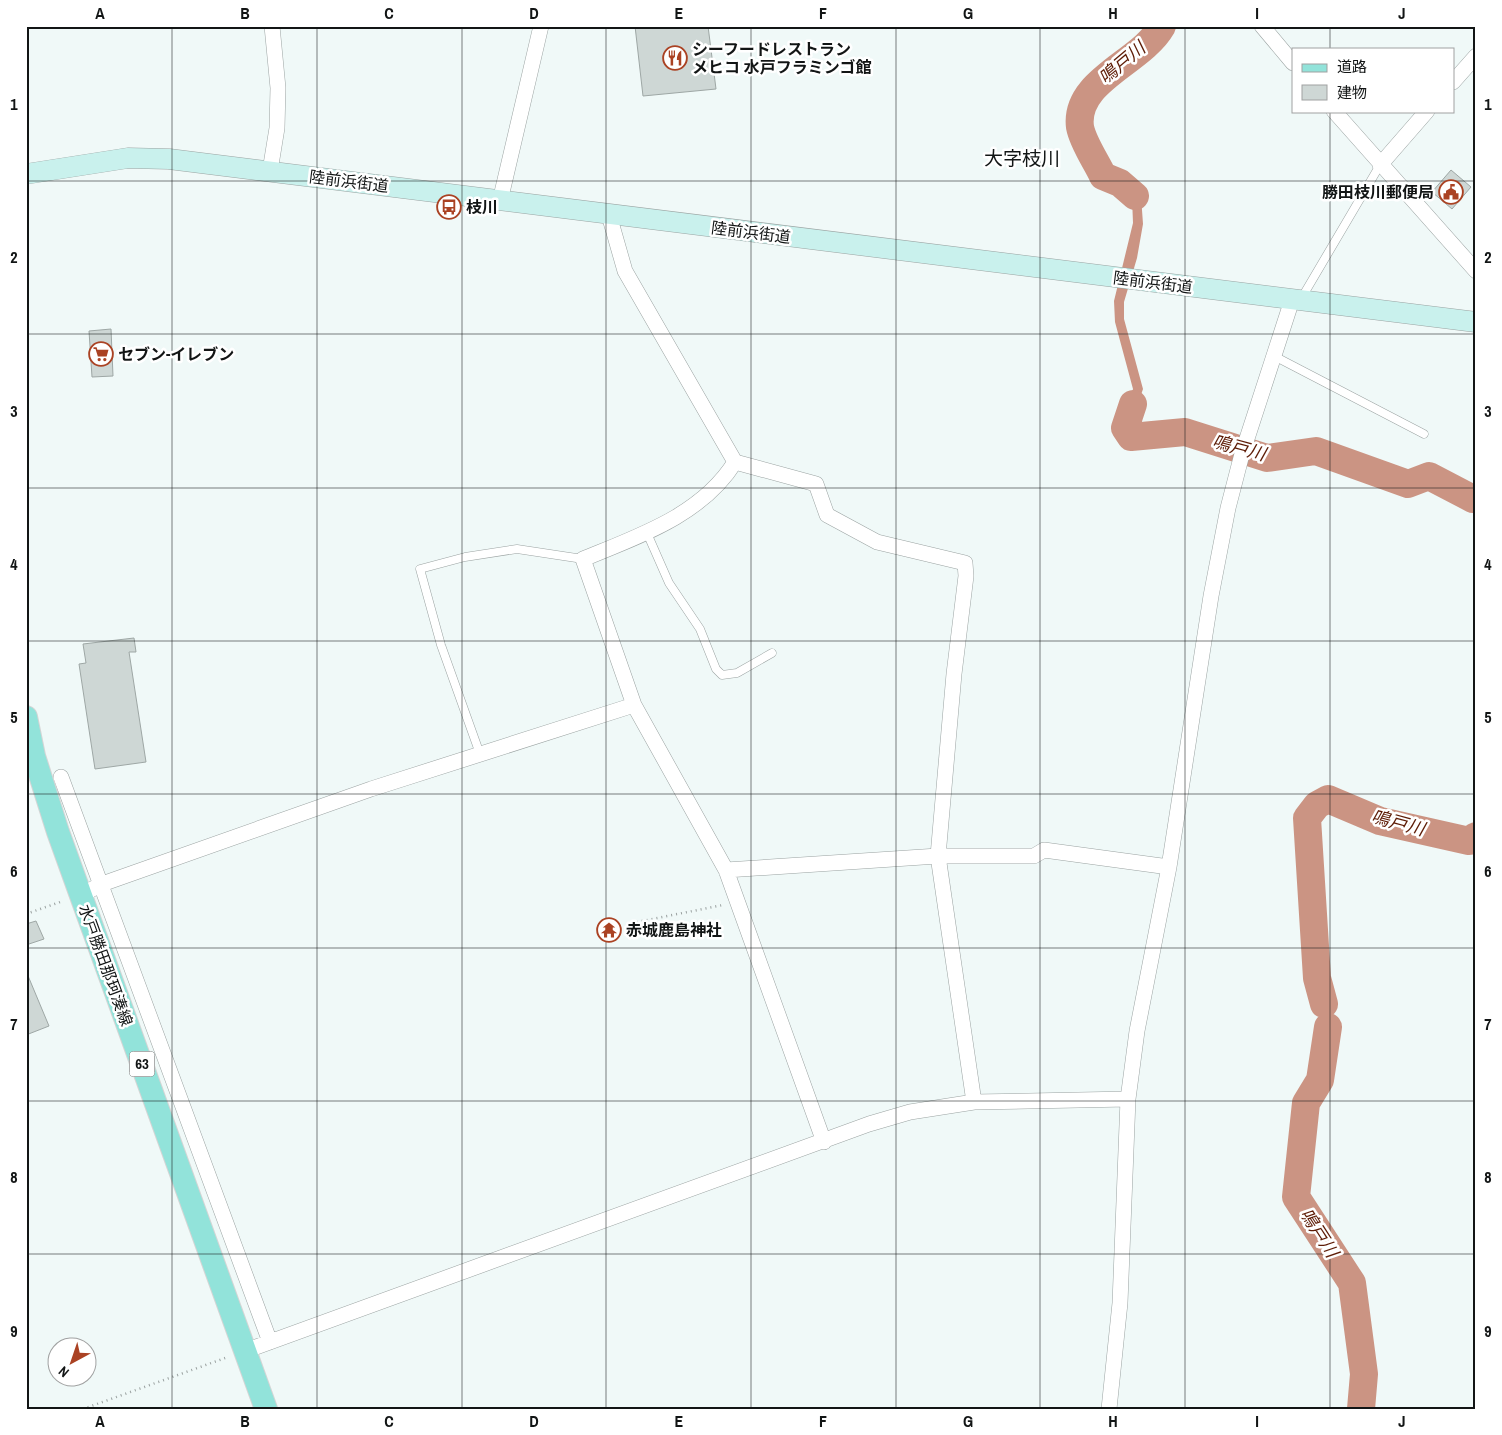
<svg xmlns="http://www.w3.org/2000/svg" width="1502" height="1435" font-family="'Archivo Narrow','Noto Sans JP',sans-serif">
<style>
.water{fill:#cb9483}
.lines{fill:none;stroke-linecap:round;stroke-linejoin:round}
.river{stroke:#cb9483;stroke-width:28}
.building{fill:#ced7d5;stroke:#9ea7a5}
.lane-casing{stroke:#9ba3a2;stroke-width:9}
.street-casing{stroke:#9ba3a2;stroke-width:16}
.secondary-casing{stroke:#9ba3a2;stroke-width:21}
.primary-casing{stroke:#d4d5d5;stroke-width:24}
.path{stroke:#9aa1a0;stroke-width:2.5;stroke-dasharray:1 4;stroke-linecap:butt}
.lane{stroke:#fff;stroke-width:8}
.street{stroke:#fff;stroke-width:15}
.secondary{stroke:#c9f1ed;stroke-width:20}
.primary{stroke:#92e3da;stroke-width:22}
.grid{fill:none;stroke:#121515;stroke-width:1;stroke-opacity:0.55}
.labels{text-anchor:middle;stroke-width:5;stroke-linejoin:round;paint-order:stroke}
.shield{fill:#fff;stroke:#595b5b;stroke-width:1}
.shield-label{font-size:15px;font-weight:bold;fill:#121515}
.poi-label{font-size:16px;font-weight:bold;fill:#121515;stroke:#fff;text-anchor:start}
.street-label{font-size:16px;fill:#121515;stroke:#fff}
.water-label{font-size:18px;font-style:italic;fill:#5d1b05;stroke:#fff}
.quarter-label{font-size:19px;fill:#121515;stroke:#fff}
.neatline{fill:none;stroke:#121515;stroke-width:2}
.grid-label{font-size:16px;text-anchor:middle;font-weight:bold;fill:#121515}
</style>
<rect width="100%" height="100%" fill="#f0f9f8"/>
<path class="water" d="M 1106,173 L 1122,179 L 1141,196 L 1143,224 L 1137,258 L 1124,302 L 1124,319 L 1143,389 L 1130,427 L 1134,433 L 1129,441 L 1121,429 L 1133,389 L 1115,322 L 1114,301 L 1133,223 L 1132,198 L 1117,186 L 1101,180 Z"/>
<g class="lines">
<path class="river" d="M 1135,196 L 1120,183 L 1103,176 C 1096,161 1083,143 1080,127 C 1074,80 1141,63 1162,26
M 1133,404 L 1125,428 L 1131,437 L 1185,432 L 1267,458 L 1316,451 L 1408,484 L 1429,476 L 1473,499 L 1476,498
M 1324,1004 L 1317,978 L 1307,818 L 1317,805 L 1328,799 L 1380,821 L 1469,841 L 1476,836
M 1328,1027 L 1320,1080 L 1306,1103 L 1296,1197 L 1352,1283 L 1364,1374 L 1361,1409"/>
</g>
<path class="building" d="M 635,26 L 708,26 L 716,89 L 643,96 Z
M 1451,170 L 1471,187 L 1452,209 L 1432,192 Z
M 111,329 L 113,376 L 92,377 L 89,331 Z
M 134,638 L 136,652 L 129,652 L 146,762 L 95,769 L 79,664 L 86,663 L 83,644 Z
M 36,921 L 44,939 L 26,945 L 26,924 Z
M 26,971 L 49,1026 L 26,1035 Z"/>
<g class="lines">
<g class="lane-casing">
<path id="lane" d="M 1301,299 L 1380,165
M 1274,356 L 1424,434
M 647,533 L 669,583 L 700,629 L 716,669 L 722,675 L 737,673 L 772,653
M 480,754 L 441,645 L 420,569 L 465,557 L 517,549 L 583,559"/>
</g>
<g class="street-casing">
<path id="street" d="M 1262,26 L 1293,63
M 1453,82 L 1476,56
M 1334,111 L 1476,271
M 1380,165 L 1427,111
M 270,171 L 277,128 L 278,88 L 272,26
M 500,201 L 541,26
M 609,215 L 625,271 L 735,462 L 816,484 L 827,515 L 877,542 L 965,563 L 966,576 L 954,674 L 938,856 L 974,1102
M 735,462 C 702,515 639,536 583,559 L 634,705 L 726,870 L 824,1142
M 61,777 L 270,1342
M 726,870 L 938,856 L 1034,856 L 1044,850 L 1169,867
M 81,895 L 102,884 L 371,789 L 634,705
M 245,1351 L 869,1124 L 910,1112 L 974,1102 L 1128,1099
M 1109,1409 L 1120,1303 L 1128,1099 L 1137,1031 L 1169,867 L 1211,596 L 1228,508 L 1242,454 L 1292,300"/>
</g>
<g class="secondary-casing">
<path id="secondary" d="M 26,174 L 128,158 L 169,159 L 1476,322"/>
</g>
<g class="primary-casing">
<path id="primary" d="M 26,717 L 34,756 L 58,832 L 266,1409"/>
</g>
<path class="path" d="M 26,914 L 63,901
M 627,924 L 723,905
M 83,1409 L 228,1357"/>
<use href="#lane" class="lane"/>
<use href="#street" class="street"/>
<use href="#secondary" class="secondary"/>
<use href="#primary" class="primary"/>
</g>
<path class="grid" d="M 172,26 L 172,1409M 317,26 L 317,1409M 462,26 L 462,1409M 606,26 L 606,1409M 751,26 L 751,1409M 896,26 L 896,1409M 1040,26 L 1040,1409M 1185,26 L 1185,1409M 1330,26 L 1330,49M 1330,111 L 1330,1409M 26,181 L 1476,181M 26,334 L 1476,334M 26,488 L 1476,488M 26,641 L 1476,641M 26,794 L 1476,794M 26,948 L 1476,948M 26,1101 L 1476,1101M 26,1254 L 1476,1254"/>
<defs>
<g id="restaurant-ring" transform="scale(1.25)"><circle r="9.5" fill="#fff" stroke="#aa4223" stroke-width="1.5"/><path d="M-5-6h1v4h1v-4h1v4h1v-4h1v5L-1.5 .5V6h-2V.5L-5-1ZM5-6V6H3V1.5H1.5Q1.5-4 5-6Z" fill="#aa4223"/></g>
<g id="civic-ring" transform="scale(1.25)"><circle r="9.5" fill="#fff" stroke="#aa4223" stroke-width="1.5"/><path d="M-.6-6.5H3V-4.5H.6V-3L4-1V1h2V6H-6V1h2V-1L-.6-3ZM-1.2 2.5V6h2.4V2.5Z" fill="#aa4223"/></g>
<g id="bus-ring" transform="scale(1.25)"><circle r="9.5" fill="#fff" stroke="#aa4223" stroke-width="1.5"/><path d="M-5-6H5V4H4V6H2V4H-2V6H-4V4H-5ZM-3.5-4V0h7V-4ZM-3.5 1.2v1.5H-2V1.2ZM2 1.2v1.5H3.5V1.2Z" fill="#aa4223"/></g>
<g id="supermarket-ring" transform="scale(1.25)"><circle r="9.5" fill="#fff" stroke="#aa4223" stroke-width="1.5"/><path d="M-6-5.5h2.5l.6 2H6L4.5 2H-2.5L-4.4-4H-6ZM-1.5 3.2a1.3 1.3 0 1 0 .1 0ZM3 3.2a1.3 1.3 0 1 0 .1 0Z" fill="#aa4223"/></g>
<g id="temple-ring" transform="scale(1.25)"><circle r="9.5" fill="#fff" stroke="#aa4223" stroke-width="1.5"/><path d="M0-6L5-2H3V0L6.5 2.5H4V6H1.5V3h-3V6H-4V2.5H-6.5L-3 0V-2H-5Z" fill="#aa4223"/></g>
</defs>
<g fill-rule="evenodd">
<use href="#restaurant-ring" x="675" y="58"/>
<use href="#civic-ring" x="1451" y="192"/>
<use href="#bus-ring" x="449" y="207"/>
<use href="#supermarket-ring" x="101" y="354"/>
<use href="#temple-ring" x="609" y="930"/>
</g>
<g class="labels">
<rect class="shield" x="129.5" y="1051.5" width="25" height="25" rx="4"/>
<g class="shield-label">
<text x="142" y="1069">63</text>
</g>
<g class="poi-label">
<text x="692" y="55">シーフードレストラン<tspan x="692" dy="18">メヒコ 水戸フラミンゴ館</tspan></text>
<text x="1434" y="198" text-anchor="end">勝田枝川郵便局</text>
<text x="466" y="213">枝川</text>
<text x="118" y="360">セブン-イレブン</text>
<text x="626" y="936">赤城鹿島神社</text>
</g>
<g class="street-label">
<text transform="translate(349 181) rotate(7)" y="6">陸前浜街道</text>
<text transform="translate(751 232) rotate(7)" y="6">陸前浜街道</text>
<text transform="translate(1153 282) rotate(7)" y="6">陸前浜街道</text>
<text transform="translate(106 965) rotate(70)" y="6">水戸勝田那珂湊線</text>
</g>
<g class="water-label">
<text transform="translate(1122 63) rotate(-40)" y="6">鳴戸川</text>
<text transform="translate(1239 448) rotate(15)" y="6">鳴戸川</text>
<text transform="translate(1398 823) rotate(15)" y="6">鳴戸川</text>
<text transform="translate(1319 1233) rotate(57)" y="6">鳴戸川</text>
</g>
<g class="quarter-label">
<text x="1022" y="165">大字枝川</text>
</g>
</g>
<rect width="1502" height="1435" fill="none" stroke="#ffffff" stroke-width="55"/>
<rect x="1292" y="48" width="162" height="65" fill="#ffffff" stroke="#a0a1a1"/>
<rect x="1302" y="64" width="25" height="8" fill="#92e3da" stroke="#a0a1a1"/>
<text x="1337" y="72" font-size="15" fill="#121515">道路</text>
<rect x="1302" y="85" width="25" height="15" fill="#ced7d5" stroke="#a0a1a1"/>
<text x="1337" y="98" font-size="15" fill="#121515">建物</text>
<g transform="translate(72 1362) rotate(220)"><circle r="24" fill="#ffffff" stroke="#a0a1a1"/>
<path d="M0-4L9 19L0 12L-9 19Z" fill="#aa4223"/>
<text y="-8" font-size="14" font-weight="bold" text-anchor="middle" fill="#121515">N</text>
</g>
<rect x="28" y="28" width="1446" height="1380" class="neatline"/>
<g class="grid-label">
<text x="100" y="19">A</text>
<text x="245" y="19">B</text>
<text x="389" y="19">C</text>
<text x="534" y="19">D</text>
<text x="679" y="19">E</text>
<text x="823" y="19">F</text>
<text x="968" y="19">G</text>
<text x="1113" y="19">H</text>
<text x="1257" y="19">I</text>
<text x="1402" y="19">J</text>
<text x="14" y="110">1</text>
<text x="1488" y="110">1</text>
<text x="14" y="263">2</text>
<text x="1488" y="263">2</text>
<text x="14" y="417">3</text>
<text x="1488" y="417">3</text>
<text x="14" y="570">4</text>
<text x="1488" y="570">4</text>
<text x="14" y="723">5</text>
<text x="1488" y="723">5</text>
<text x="14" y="877">6</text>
<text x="1488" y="877">6</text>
<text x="14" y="1030">7</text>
<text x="1488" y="1030">7</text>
<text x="14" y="1183">8</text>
<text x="1488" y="1183">8</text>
<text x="14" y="1337">9</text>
<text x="1488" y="1337">9</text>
<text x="100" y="1427">A</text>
<text x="245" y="1427">B</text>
<text x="389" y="1427">C</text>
<text x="534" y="1427">D</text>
<text x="679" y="1427">E</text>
<text x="823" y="1427">F</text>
<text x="968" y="1427">G</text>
<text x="1113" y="1427">H</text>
<text x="1257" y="1427">I</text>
<text x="1402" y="1427">J</text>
</g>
</svg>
